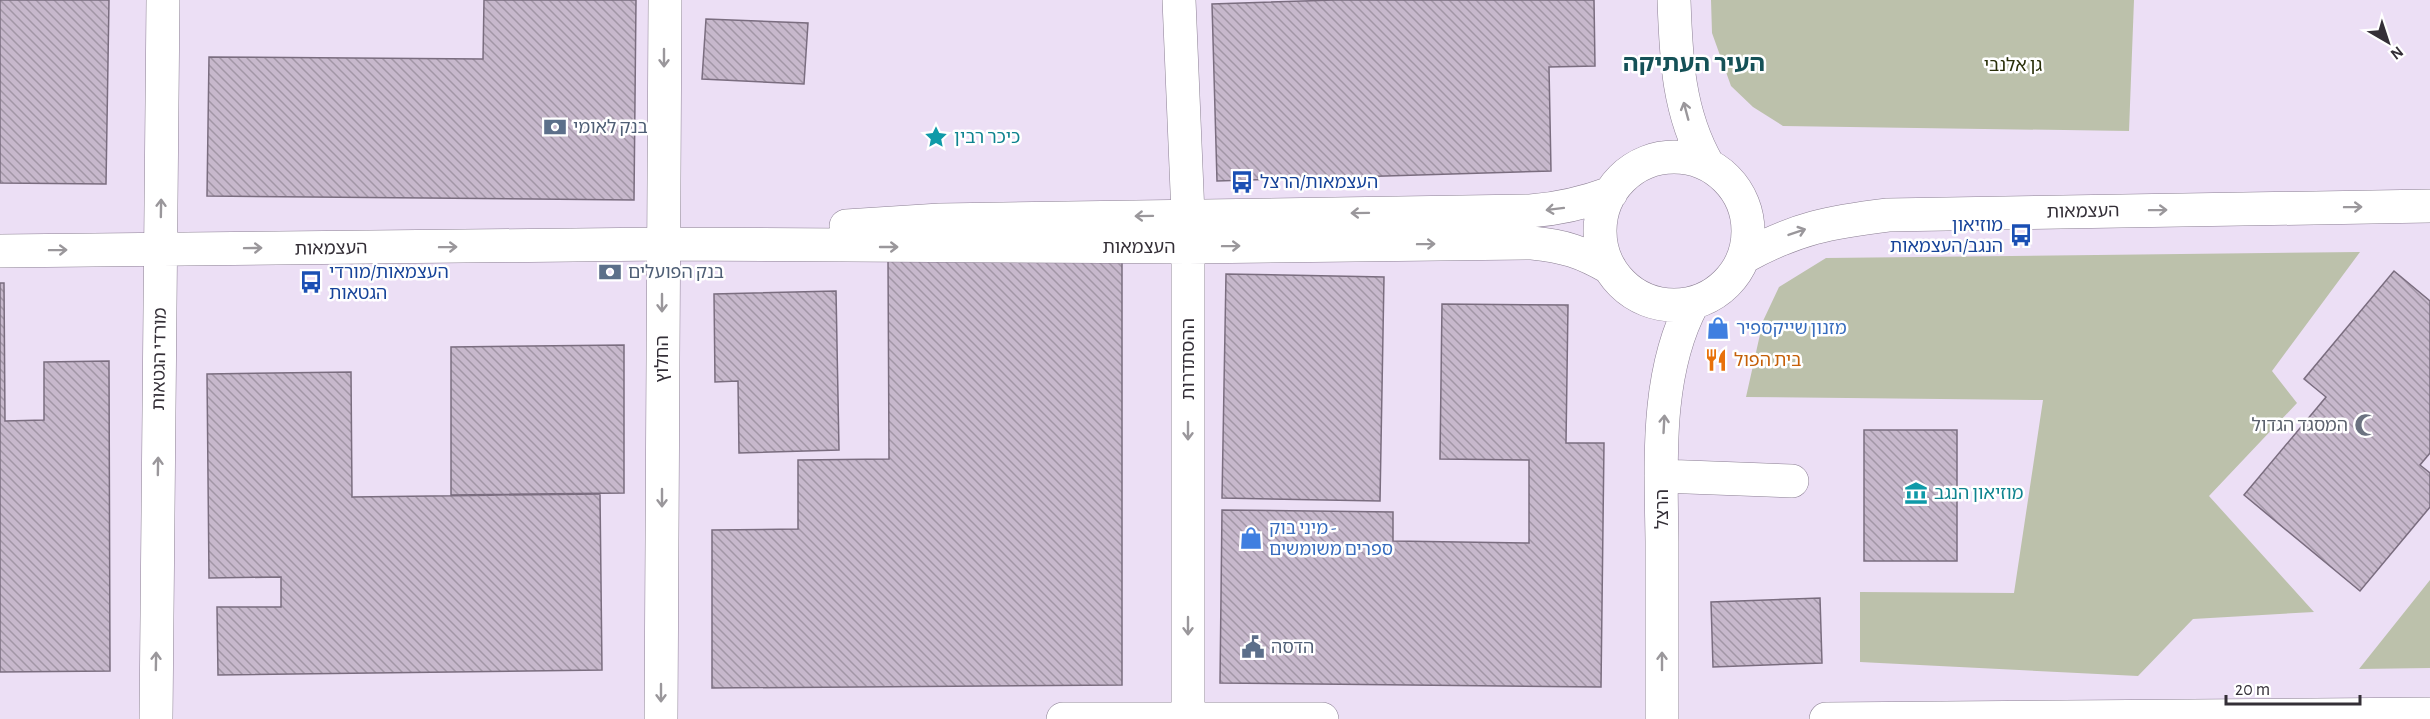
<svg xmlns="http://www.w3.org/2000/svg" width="2430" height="719" font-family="'Alegreya Sans','Noto Sans Hebrew',sans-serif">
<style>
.green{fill:#bcc1ab}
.building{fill:url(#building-back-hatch);stroke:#7a6d7f;stroke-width:1.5}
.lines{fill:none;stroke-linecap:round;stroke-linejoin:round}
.minor-casing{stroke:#8b7f93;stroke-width:34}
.minor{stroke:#fff;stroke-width:33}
.oneway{stroke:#9a979b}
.labels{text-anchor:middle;stroke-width:5;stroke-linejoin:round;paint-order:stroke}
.park-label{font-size:18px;fill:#292f08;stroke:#fff}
.service-label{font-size:18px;fill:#4e5e75;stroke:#fff;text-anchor:start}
.culture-label{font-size:18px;fill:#0d838f;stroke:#fff;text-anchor:start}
.transit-label{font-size:18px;fill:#164399;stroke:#fff;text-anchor:start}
.street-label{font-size:18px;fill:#342f37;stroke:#fff}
.shop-label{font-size:18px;fill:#366cbe;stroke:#fff;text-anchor:start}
.food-label{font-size:18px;fill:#c56008;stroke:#fff;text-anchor:start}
.worship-label{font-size:18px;fill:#5b616d;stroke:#fff;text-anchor:end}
.district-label{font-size:24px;font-weight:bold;fill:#155157;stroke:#fff}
</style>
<defs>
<pattern id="building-back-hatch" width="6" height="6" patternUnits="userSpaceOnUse" patternTransform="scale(1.5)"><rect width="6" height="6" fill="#c7b8cc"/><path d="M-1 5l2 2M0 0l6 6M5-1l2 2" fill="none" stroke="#a296a6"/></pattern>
</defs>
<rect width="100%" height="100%" fill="#ecdff5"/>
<path class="green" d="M 1711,0 L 2134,0 L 2129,131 L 1783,126 L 1753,107 L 1731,86 L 1712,33 Z
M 2360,252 L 2272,371 L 2297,403 L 2209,496 L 2314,612 L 2193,619 L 2138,676 L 1860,662 L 1860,592 L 2014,593 L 2043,400 L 1746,397 L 1763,321 L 1779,287 L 1826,258 Z
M 2430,580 L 2430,668 L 2359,669 Z"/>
<path class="building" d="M 0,0 L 109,0 L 106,184 L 0,183 Z
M 484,0 L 636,0 L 634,200 L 207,196 L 209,57 L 483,59 Z
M 1334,0 L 1594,0 L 1595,66 L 1549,67 L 1551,171 L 1217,181 L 1212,4 Z
M 706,19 L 808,23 L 804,84 L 702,79 Z
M 1122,256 L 1122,685 L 712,688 L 712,530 L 798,529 L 798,460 L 889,459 L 888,258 Z
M 2394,271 L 2430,301 L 2430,453 L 2420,465 L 2430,473 L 2430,507 L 2360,591 L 2244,495 L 2326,397 L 2304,379 Z
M 1226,274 L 1384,277 L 1380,501 L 1222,498 Z
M 0,283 L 4,283 L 5,421 L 44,420 L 44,362 L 109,361 L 110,671 L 0,672 Z
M 836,291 L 839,450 L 739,453 L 738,381 L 715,382 L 714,294 Z
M 1442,304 L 1568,305 L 1566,443 L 1604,443 L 1601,687 L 1220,683 L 1222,510 L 1393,512 L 1393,541 L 1529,543 L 1529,460 L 1440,459 Z
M 624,345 L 624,493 L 451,495 L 451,347 Z
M 351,372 L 352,497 L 600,494 L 602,670 L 218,675 L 217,607 L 281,607 L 281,577 L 209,578 L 207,374 Z
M 1864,430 L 1957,430 L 1957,561 L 1864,561 Z
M 1820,598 L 1822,663 L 1713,667 L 1711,602 Z"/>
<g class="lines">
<g class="minor-casing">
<path id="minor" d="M 1179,0 L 1188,215 L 1188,719
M 1674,0 C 1676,58 1678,113 1708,165
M1600 231a74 74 0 1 1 148 0a74 74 0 1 1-148 0Z
M 846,226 L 940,220 L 1530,211 C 1559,209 1584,203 1611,193
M 0,251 L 663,244 L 1188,247 L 1532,243 C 1564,246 1582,252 1610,268
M 1744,257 C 1797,228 1830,222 1888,215 L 2430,206
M 1661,476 L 1792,481
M 156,719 L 163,0
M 661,719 L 665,0
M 1063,719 L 1322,719
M 1662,719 C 1662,660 1662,600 1662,541 C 1661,464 1655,373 1693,303
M 1826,719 L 2430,714"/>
</g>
<use href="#minor" class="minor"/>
</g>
<defs><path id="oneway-shaft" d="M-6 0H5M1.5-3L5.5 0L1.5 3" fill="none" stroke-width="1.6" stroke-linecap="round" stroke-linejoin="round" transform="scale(1.5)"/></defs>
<g class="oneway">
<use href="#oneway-shaft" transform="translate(664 58) rotate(90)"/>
<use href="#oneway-shaft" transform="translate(1686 111) rotate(-105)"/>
<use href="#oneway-shaft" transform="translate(2353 207) rotate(-1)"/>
<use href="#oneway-shaft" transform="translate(161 208) rotate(-89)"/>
<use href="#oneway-shaft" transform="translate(1555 209) rotate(173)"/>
<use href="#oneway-shaft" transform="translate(2158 210) rotate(-1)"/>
<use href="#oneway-shaft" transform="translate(1360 213) rotate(179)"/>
<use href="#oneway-shaft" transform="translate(1144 216) rotate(179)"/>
<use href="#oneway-shaft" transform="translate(1797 232) rotate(-19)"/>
<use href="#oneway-shaft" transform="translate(1426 244) rotate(-1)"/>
<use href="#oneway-shaft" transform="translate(1231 246) rotate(-1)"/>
<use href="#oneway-shaft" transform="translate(448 247) rotate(-1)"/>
<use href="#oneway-shaft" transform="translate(889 247)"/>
<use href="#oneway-shaft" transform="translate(253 248) rotate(-1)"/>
<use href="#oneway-shaft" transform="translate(58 250) rotate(-1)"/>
<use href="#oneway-shaft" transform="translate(662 303) rotate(90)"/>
<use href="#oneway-shaft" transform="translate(1664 424) rotate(-87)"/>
<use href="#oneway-shaft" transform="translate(1188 431) rotate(90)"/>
<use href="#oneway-shaft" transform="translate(158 466) rotate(-89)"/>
<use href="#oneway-shaft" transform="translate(662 498) rotate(90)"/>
<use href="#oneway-shaft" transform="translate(1188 626) rotate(90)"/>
<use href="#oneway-shaft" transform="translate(156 661) rotate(-89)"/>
<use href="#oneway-shaft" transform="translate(1662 661) rotate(-90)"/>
<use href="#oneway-shaft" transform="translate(661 693) rotate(90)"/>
</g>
<defs>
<g id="bank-bare" transform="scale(1.8)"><path d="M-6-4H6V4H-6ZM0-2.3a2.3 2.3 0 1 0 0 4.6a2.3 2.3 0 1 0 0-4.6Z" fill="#5c6f8a" stroke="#fff" stroke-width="2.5" paint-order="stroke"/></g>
<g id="sight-bare" transform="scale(1.8)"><path d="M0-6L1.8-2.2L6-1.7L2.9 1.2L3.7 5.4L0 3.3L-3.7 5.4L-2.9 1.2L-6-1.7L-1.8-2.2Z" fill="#0f9aa8" stroke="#fff" stroke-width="2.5" paint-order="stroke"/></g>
<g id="bus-bare" transform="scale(1.8)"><path d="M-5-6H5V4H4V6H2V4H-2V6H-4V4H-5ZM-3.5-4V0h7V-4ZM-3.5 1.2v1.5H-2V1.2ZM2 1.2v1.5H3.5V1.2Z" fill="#1a4fb4" stroke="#fff" stroke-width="2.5" paint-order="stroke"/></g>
<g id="shop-bare" transform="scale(1.8)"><path d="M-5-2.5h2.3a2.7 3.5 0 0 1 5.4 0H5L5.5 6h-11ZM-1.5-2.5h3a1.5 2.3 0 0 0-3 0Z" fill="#3f7fe0" stroke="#fff" stroke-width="2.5" paint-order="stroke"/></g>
<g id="restaurant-bare" transform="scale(1.8)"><path d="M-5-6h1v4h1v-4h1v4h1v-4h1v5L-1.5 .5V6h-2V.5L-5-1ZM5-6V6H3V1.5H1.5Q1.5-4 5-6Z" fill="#e8710a" stroke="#fff" stroke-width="2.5" paint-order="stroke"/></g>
<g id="mosque-bare" transform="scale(1.8)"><path d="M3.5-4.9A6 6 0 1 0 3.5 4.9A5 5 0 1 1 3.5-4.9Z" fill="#6b7280" stroke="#fff" stroke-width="2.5" paint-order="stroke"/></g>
<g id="museum-bare" transform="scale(1.8)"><path d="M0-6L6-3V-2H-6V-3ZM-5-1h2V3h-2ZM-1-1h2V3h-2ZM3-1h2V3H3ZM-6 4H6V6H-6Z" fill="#0f9aa8" stroke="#fff" stroke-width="2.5" paint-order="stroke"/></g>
<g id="civic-bare" transform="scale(1.8)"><path d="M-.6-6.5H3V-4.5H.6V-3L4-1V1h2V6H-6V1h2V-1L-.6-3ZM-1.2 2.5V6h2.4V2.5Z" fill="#5c6f8a" stroke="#fff" stroke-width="2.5" paint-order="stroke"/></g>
</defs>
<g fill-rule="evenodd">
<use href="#bank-bare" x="555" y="127"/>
<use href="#sight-bare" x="936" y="137"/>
<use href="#bus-bare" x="1242" y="182"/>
<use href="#bus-bare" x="2021" y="235"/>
<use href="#bank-bare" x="610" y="272"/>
<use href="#bus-bare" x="311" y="282"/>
<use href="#shop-bare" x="1718" y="328"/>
<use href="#restaurant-bare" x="1716" y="360"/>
<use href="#mosque-bare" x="2366" y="425"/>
<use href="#museum-bare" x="1916" y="493"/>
<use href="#shop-bare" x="1251" y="538"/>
<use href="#civic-bare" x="1253" y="647"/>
</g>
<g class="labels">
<g class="park-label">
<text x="2013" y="71">גן אלנבי</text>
</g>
<g class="service-label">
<text x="573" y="133">בנק לאומי</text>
<text x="628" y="278">בנק הפועלים</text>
<text x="1271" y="653">הדסה</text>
</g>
<g class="culture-label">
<text x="954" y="143">כיכר רבין</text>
<text x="1934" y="499">מוזיאון הנגב</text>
</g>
<g class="transit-label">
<text x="1260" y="188">העצמאות/הרצל</text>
<text x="2003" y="231" text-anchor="end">מוזיאון<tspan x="2003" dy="21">הנגב/העצמאות</tspan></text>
<text x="329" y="278">העצמאות/מורדי<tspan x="329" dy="21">הגטאות</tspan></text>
</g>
<g class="street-label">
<text transform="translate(2083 211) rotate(-1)" y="6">העצמאות</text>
<text x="1139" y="253">העצמאות</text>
<text transform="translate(331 248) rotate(-1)" y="6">העצמאות</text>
<text transform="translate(159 359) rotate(-89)" y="6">מורדי הגטאות</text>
<text transform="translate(662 359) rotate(-90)" y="6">החלוץ</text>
<text transform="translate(1188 359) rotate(-90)" y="6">ההסתדרות</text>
<text transform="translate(1662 509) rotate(-90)" y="6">הרצל</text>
</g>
<g class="shop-label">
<text x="1736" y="334">מזנון שייקספיר</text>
<text x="1269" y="534">מיני בוק -<tspan x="1269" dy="21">ספרים משומשים</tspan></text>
</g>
<g class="food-label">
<text x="1734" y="366">בית הפול</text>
</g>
<g class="worship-label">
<text x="2348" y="431">המסגד הגדול</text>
</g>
<g class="district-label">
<text x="1694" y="71">העיר העתיקה</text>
</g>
</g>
<g transform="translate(2388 42) rotate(141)" stroke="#ffffff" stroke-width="4.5" paint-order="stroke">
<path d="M0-4.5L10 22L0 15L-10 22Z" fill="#342f37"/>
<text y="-9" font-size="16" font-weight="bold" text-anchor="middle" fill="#342f37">N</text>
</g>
<path d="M2226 695v9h134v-9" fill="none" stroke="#342f37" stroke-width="3"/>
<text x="2235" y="695" font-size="18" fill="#342f37" stroke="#ffffff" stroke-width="4.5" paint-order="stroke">20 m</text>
</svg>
